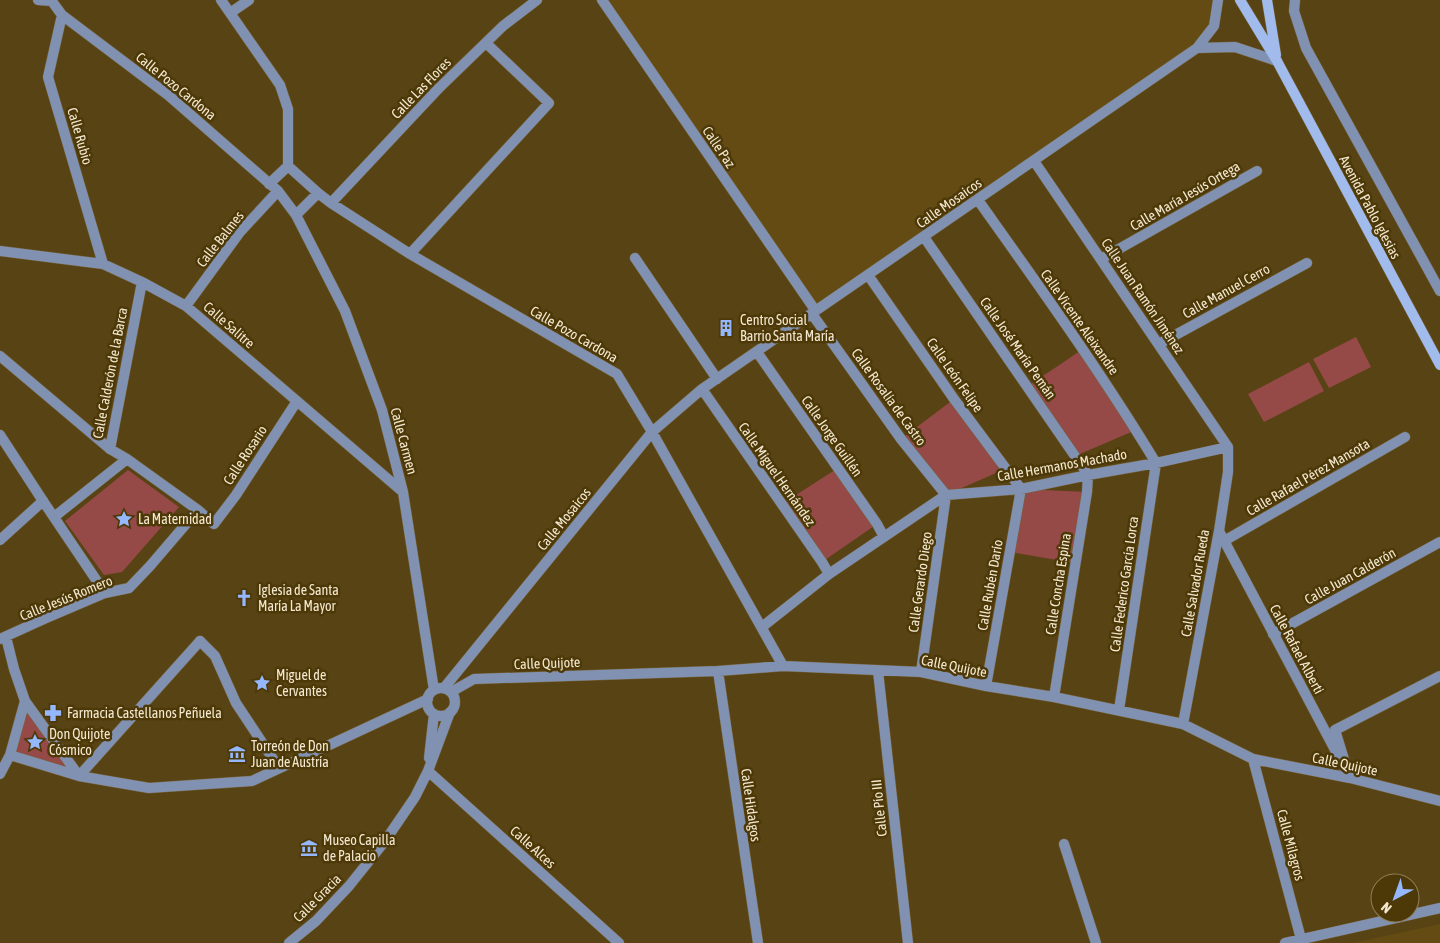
<svg xmlns="http://www.w3.org/2000/svg" width="1440" height="943" font-family="'Asap Condensed',sans-serif">
<style>
.built{fill:#634b13}
.green{fill:#964a47}
.lines{fill:none;stroke-linecap:round;stroke-linejoin:round}
.pedestrian-casing{stroke:#746137;stroke-width:11}
.minor-casing{stroke:#746137;stroke-width:11}
.secondary-casing{stroke:#746137;stroke-width:11}
.pedestrian{stroke:#8191b1;stroke-width:10}
.minor{stroke:#8191b1;stroke-width:10}
.secondary{stroke:#a1bbed;stroke-width:10}
.labels{text-anchor:middle;stroke-width:5;stroke-linejoin:round;paint-order:stroke}
.street-label{font-size:14px;fill:#f4e8d0;stroke:#4d3908}
.poi-label{font-size:14px;fill:#f4e8d0;stroke:#4d3908;text-anchor:start}
</style>
<rect width="100%" height="100%" fill="#584315"/>
<path class="built" d="M 602,0 L 1213,0 L 1217,9 L 1197,48 L 815,310 Z
M 1440,924 L 1440,943 L 1353,943 Z"/>
<path class="green" d="M 1356,337 L 1371,367 L 1329,388 L 1313,359 Z
M 1083,349 L 1136,430 L 1075,456 L 1028,386 Z
M 1309,362 L 1324,391 L 1264,422 L 1248,394 Z
M 954,399 L 1005,469 L 946,495 L 901,439 Z
M 838,468 L 877,524 L 822,562 L 782,504 Z
M 128,470 L 179,507 L 122,572 L 104,575 L 65,521 Z
M 1021,489 L 1087,492 L 1075,563 L 1010,552 Z
M 25,701 L 79,776 L 10,755 Z"/>
<g class="lines">
<g class="pedestrian-casing">
<path id="pedestrian" d="M 0,356 L 110,449
M 0,435 L 43,501
M 200,641 L 215,656 L 236,703 L 279,768
M 1346,766 L 1335,730 L 1440,676"/>
</g>
<g class="minor-casing">
<path id="minor" d="M 38,0 L 52,1
M 51,0 L 62,15 L 168,95 L 278,191 L 296,215 L 345,311 L 382,410 L 403,492 L 434,690
M 221,0 L 280,85 L 288,109 L 288,166
M 602,0 L 815,310
M 1295,0 L 1294,11 L 1306,48 L 1440,291
M 230,13 L 249,0
M 62,15 L 48,77 L 103,264
M 1197,48 L 1235,47 L 1277,61
M 1034,161 L 1228,447
M 288,166 L 318,193 L 331,203 L 410,254 L 617,374 L 652,432 L 783,666
M 269,184 L 288,166
M 978,200 C 1039,286 1101,372 1156,463 L 1119,710
M 331,203 L 438,89 L 503,26 L 537,0
M 296,215 L 318,193
M 924,237 L 1088,475 L 1087,492 L 1054,697
M 0,251 L 103,264 L 142,282 L 186,306 L 403,492
M 410,254 L 549,103 L 486,43
M 635,258 L 717,379
M 1101,259 L 1257,171
M 868,275 L 954,399 L 1021,489 L 986,686
M 186,306 L 240,232 L 278,191
M 812,314 L 901,439 L 946,495 L 921,672
M 1159,344 L 1307,263
M 757,352 L 877,524 L 884,537
M 702,389 L 822,562 L 829,574
M 127,459 L 110,449 L 142,282
M 54,517 L 127,459 L 198,510 L 214,524 L 236,495 L 297,401
M 1219,531 L 1350,778
M 0,540 L 43,501 L 105,593
M 1224,541 L 1405,437
M 762,627 L 829,574 L 946,495 L 1021,489 L 1088,475 L 1156,463 L 1228,447
M 1273,634 L 1440,542
M 6,637 L 14,669 L 25,701 L 79,776
M 0,639 L 44,619 L 105,593 L 129,588 L 150,566 L 198,510
M 718,671 L 758,943
M 878,671 L 908,943
M 444,688 L 652,432 L 702,389 L 1197,48 L 1214,26 L 1218,0
M427 702a14 14 0 1 1 28 0a14 14 0 1 1-28 0Z
M 451,692 L 474,679 L 718,671 L 783,666 L 921,672 L 986,686 L 1054,697 L 1183,724 L 1253,759 L 1350,778 L 1440,801
M 1183,724 L 1219,531 L 1228,472 L 1228,447
M 10,755 L 79,776 L 149,788 L 252,781 L 428,699
M 429,758 L 434,714
M 1253,759 L 1301,939
M 428,771 L 619,943
M 0,774 L 10,755 L 25,701
M 79,776 L 200,641
M 1064,844 L 1096,943
M 289,943 L 316,921 L 349,886 L 385,841 L 415,797 L 428,771 L 450,712
M 1285,943 L 1440,908"/>
</g>
<g class="secondary-casing">
<path id="secondary" d="M 1240,0 L 1277,61 L 1440,365
M 1267,0 L 1276,55"/>
</g>
<use href="#pedestrian" class="pedestrian"/>
<use href="#minor" class="minor"/>
<use href="#secondary" class="secondary"/>
</g>
<defs>
<g id="building-bare" transform="scale(1.35)"><path d="M-4-6H4V6H1V3H-1V6H-4ZM-2.5-4.3h1.7v1.8h-1.7ZM.8-4.3h1.7v1.8H.8ZM-2.5-1h1.7V.8h-1.7ZM.8-1h1.7V.8H.8Z" fill="#94b7fd" stroke="#4d3908" stroke-width="2.5" paint-order="stroke"/></g>
<g id="sight-bare" transform="scale(1.35)"><path d="M0-6L1.8-2.2L6-1.7L2.9 1.2L3.7 5.4L0 3.3L-3.7 5.4L-2.9 1.2L-6-1.7L-1.8-2.2Z" fill="#94b7fd" stroke="#4d3908" stroke-width="2.5" paint-order="stroke"/></g>
<g id="church-bare" transform="scale(1.35)"><path d="M-1.2-6h2.4v3.5h3.3v2.4h-3.3V6h-2.4V-.1h-3.3v-2.4h3.3Z" fill="#94b7fd" stroke="#4d3908" stroke-width="2.5" paint-order="stroke"/></g>
<g id="pharmacy-bare" transform="scale(1.35)"><path d="M-2-6h4v4h4v4h-4v4h-4v-4h-4v-4h4Z" fill="#94b7fd" stroke="#4d3908" stroke-width="2.5" paint-order="stroke"/></g>
<g id="museum-bare" transform="scale(1.35)"><path d="M0-6L6-3V-2H-6V-3ZM-5-1h2V3h-2ZM-1-1h2V3h-2ZM3-1h2V3H3ZM-6 4H6V6H-6Z" fill="#94b7fd" stroke="#4d3908" stroke-width="2.5" paint-order="stroke"/></g>
</defs>
<g fill-rule="evenodd">
<use href="#building-bare" x="726" y="328"/>
<use href="#sight-bare" x="124" y="519"/>
<use href="#church-bare" x="244" y="598"/>
<use href="#sight-bare" x="262" y="683"/>
<use href="#pharmacy-bare" x="53" y="713"/>
<use href="#sight-bare" x="35" y="742"/>
<use href="#museum-bare" x="237" y="754"/>
<use href="#museum-bare" x="309" y="848"/>
</g>
<g class="labels">
<g class="street-label">
<text transform="translate(176 86) rotate(39)" y="5">Calle Pozo Cardona</text>
<text transform="translate(421 88) rotate(-46)" y="5">Calle Las Flores</text>
<text transform="translate(80 136) rotate(74)" y="5">Calle Rubio</text>
<text transform="translate(719 147) rotate(56)" y="5">Calle Paz</text>
<text transform="translate(1185 196) rotate(-30)" y="5">Calle María Jesús Ortega</text>
<text transform="translate(949 203) rotate(-35)" y="5">Calle Mosaicos</text>
<text transform="translate(1370 207) rotate(62)" y="5">Avenida Pablo Iglesias</text>
<text transform="translate(220 239) rotate(-52)" y="5">Calle Balmes</text>
<text transform="translate(1226 291) rotate(-29)" y="5">Calle Manuel Cerro</text>
<text transform="translate(1143 296) rotate(56)" y="5">Calle Juan Ramón Jiménez</text>
<text transform="translate(1080 322) rotate(55)" y="5">Calle Vicente Aleixandre</text>
<text transform="translate(229 325) rotate(41)" y="5">Calle Salitre</text>
<text transform="translate(574 334) rotate(30)" y="5">Calle Pozo Cardona</text>
<text transform="translate(1018 348) rotate(55)" y="5">Calle José María Pemán</text>
<text transform="translate(110 373) rotate(-79)" y="5">Calle Calderón de la Barca</text>
<text transform="translate(955 375) rotate(55)" y="5">Calle León Felipe</text>
<text transform="translate(889 397) rotate(54)" y="5">Calle Rosalía de Castro</text>
<text transform="translate(832 436) rotate(55)" y="5">Calle Jorge Guillén</text>
<text transform="translate(404 441) rotate(75)" y="5">Calle Carmen</text>
<text transform="translate(245 455) rotate(-57)" y="5">Calle Rosario</text>
<text transform="translate(1062 465) rotate(-10)" y="5">Calle Hermanos Machado</text>
<text transform="translate(777 474) rotate(55)" y="5">Calle Miguel Hernández</text>
<text transform="translate(1308 477) rotate(-30)" y="5">Calle Rafael Pérez Mansota</text>
<text transform="translate(564 519) rotate(-51)" y="5">Calle Mosaicos</text>
<text transform="translate(1350 576) rotate(-29)" y="5">Calle Juan Calderón</text>
<text transform="translate(920 582) rotate(-82)" y="5">Calle Gerardo Diego</text>
<text transform="translate(1195 583) rotate(-80)" y="5">Calle Salvador Rueda</text>
<text transform="translate(1058 584) rotate(-81)" y="5">Calle Concha Espina</text>
<text transform="translate(1124 584) rotate(-82)" y="5">Calle Federico García Lorca</text>
<text transform="translate(990 585) rotate(-80)" y="5">Calle Rubén Darío</text>
<text transform="translate(66 598) rotate(-22)" y="5">Calle Jesús Romero</text>
<text transform="translate(1297 649) rotate(62)" y="5">Calle Rafael Alberti</text>
<text transform="translate(547 663) rotate(-2)" y="5">Calle Quijote</text>
<text transform="translate(954 666) rotate(11)" y="5">Calle Quijote</text>
<text transform="translate(1345 764) rotate(12)" y="5">Calle Quijote</text>
<text transform="translate(751 805) rotate(82)" y="5">Calle Hidalgos</text>
<text transform="translate(879 808) rotate(-96)" y="5">Calle Pío III</text>
<text transform="translate(1291 845) rotate(75)" y="5">Calle Milagros</text>
<text transform="translate(533 847) rotate(42)" y="5">Calle Alces</text>
<text transform="translate(317 898) rotate(-45)" y="5">Calle Gracia</text>
</g>
<g class="poi-label">
<text x="740" y="325">Centro Social<tspan x="740" dy="16">Barrio Santa María</tspan></text>
<text x="138" y="524">La Maternidad</text>
<text x="258" y="595">Iglesia de Santa<tspan x="258" dy="16">María La Mayor</tspan></text>
<text x="276" y="680">Miguel de<tspan x="276" dy="16">Cervantes</tspan></text>
<text x="67" y="718">Farmacia Castellanos Peñuela</text>
<text x="49" y="739">Don Quijote<tspan x="49" dy="16">Cósmico</tspan></text>
<text x="251" y="751">Torreón de Don<tspan x="251" dy="16">Juan de Austría</tspan></text>
<text x="323" y="845">Museo Capilla<tspan x="323" dy="16">de Palacio</tspan></text>
</g>
</g>
<g transform="translate(1395 898) rotate(221)"><circle r="24" fill="#4d3908" stroke="#907f58"/>
<path d="M0-4L9 19L0 12L-9 19Z" fill="#94b7fd"/>
<text y="-8" font-size="14" font-weight="bold" text-anchor="middle" fill="#f4e8d0">N</text>
</g>
</svg>
